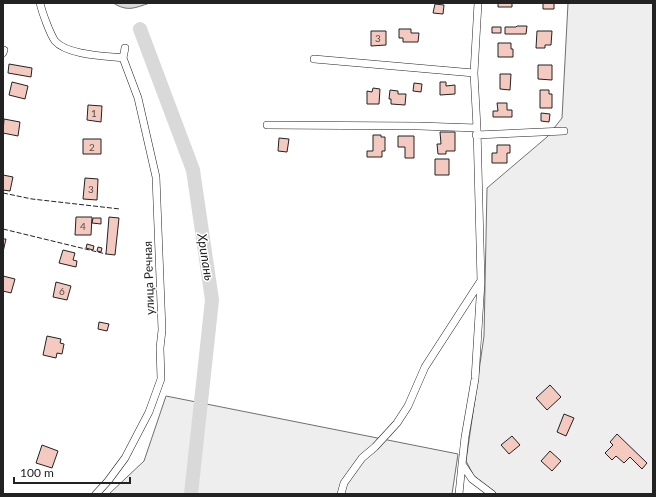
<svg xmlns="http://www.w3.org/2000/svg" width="656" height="497" font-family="Lato,sans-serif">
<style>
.green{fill:#eee;stroke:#6f6f6f}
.water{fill:#d9d9d9;stroke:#6f6f6f}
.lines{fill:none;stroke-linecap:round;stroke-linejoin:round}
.river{stroke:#d9d9d9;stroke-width:14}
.building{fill:#f3c9c0;stroke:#222}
.minor-casing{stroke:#222;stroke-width:8}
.minor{stroke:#fff;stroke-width:7}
.fence{stroke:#222;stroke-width:1;stroke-dasharray:5 2;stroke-linecap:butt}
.labels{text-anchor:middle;stroke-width:3;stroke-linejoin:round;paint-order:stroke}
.number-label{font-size:10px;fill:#564c4a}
.street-label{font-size:12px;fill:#222;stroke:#fff}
.water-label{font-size:13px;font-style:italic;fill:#222;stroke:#fff}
</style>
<rect width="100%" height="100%" fill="#fff"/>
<path class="green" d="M 568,3 L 653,3 L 653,494 L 497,494 L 474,476 L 466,461 L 484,336 L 487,188 L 547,137 L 562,118 Z
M 166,396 L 458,454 L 452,494 L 109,494 L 144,461 Z"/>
<path class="water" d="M 113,3 L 150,3 C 134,8 128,12 113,3 Z"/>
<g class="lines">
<path class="river" d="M 140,29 L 193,170 L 212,300 L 191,494"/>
</g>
<path class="building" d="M 498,3 L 512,3 L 512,7 L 498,7 Z
M 543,3 L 554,3 L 554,9 L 543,9 Z
M 435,4 L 444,5 L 443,14 L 433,13 Z
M 517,26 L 527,26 L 526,34 L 505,34 L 505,27 L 516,27 Z
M 492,27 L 501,27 L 501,33 L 492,33 Z
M 399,29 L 411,29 L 411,33 L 419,33 L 418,42 L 403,42 L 403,38 L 399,38 Z
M 371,31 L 386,31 L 386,45 L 371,46 Z
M 537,31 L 552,31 L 551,45 L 545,45 L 545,48 L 536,48 Z
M 498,43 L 511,43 L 511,49 L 513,49 L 513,57 L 498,57 Z
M 9,64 L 32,68 L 31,77 L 8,73 Z
M 538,65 L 552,65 L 552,80 L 538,79 Z
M 500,74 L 511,74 L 510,90 L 500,89 Z
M 12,82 L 28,86 L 25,99 L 9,95 Z
M 440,82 L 446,82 L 446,86 L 455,85 L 455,94 L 440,95 Z
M 414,83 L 422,84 L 421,92 L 413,91 Z
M 373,88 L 380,89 L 379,104 L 367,104 L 367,91 L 372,92 Z
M 390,90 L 398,91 L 398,94 L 406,94 L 405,105 L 391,104 L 391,99 L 389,99 Z
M 540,90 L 549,90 L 549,94 L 552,94 L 552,108 L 540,108 Z
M 497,103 L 507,103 L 507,110 L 512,110 L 512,117 L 493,117 L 493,111 L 498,111 Z
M 88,105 L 102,106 L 101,122 L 87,120 Z
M 541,113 L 550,114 L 549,122 L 541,121 Z
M 4,119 L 20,122 L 18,136 L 3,133 Z
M 440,132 L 455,132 L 455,151 L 446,151 L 446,154 L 438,154 L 437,144 L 441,144 Z
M 373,135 L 381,135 L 381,137 L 385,137 L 385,151 L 382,151 L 382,157 L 367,157 L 367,151 L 373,151 Z
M 398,136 L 414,136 L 414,158 L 405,158 L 405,147 L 398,147 Z
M 279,138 L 289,139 L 287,152 L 278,151 Z
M 83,139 L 101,139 L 101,154 L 83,154 Z
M 497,145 L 510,145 L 510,153 L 507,153 L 507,163 L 492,163 L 492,153 L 497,153 Z
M 435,159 L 449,159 L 449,175 L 435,175 Z
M 3,175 L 13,177 L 10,191 L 3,190 Z
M 85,178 L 98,179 L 97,200 L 83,199 Z
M 76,217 L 92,217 L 91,235 L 75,235 Z
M 109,217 L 119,218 L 115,255 L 106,254 Z
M 93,218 L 101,218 L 101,224 L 92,223 Z
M 3,239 L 6,239 L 3,252 Z
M 87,244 L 94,246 L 93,250 L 86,248 Z
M 98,247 L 102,248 L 101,252 L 97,251 Z
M 63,250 L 75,253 L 73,260 L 77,261 L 76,267 L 59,263 Z
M 3,276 L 15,279 L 11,293 L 3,291 Z
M 56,282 L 71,286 L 67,300 L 53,297 Z
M 99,322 L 109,324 L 107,331 L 98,329 Z
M 47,336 L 61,339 L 60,343 L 64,344 L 62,354 L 57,353 L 56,358 L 43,355 Z
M 550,385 L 561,397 L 547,410 L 536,398 Z
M 564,414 L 574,418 L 566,436 L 557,432 Z
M 617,434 L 647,463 L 642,469 L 630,457 L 624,463 L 616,456 L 612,460 L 605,453 L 613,445 L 610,442 Z
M 512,436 L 520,445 L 509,454 L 501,445 Z
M 42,445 L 58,451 L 52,468 L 36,463 Z
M 550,451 L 561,461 L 552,471 L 541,461 Z"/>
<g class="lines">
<g class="minor-casing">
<path id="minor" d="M 40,3 C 42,12 50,34 55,41 C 67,55 105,56 123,58
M 478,3 L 474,73 L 477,128 L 481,282 L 475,379 L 465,437 L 462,464 L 472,479 L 492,494
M 3,53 L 4,50
M 314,59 L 474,73
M 267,125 L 419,126 L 477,128
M 476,135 L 564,131
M 96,494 L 108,481 L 125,458 L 149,412 L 161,379 L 160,348 L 162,330 L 156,177 L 138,98 L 123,58 L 125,48
M 341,494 L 344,483 L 362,458 L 375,447 L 397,423 L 408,406 L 425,367 L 480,282
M 459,494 L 462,464"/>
</g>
<use href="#minor" class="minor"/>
<path class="fence" d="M 3,193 L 32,199 L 120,209
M 3,229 L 106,254"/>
</g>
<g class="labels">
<g class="number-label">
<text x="378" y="42">3</text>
<text x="94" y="117">1</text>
<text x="92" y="151">2</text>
<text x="91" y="193">3</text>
<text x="83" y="230">4</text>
<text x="62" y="295">6</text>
</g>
<g class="street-label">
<text transform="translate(149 278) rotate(-92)" y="4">улица Речная</text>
</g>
<g class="water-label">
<text transform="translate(206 257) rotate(81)" y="5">Хрипань</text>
</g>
</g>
<rect width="656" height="497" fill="none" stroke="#222222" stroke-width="8"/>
<path d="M14 477v6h116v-6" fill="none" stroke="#222222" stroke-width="2"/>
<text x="20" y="477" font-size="12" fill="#222222" stroke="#ffffff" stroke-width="3" paint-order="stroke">100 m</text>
</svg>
